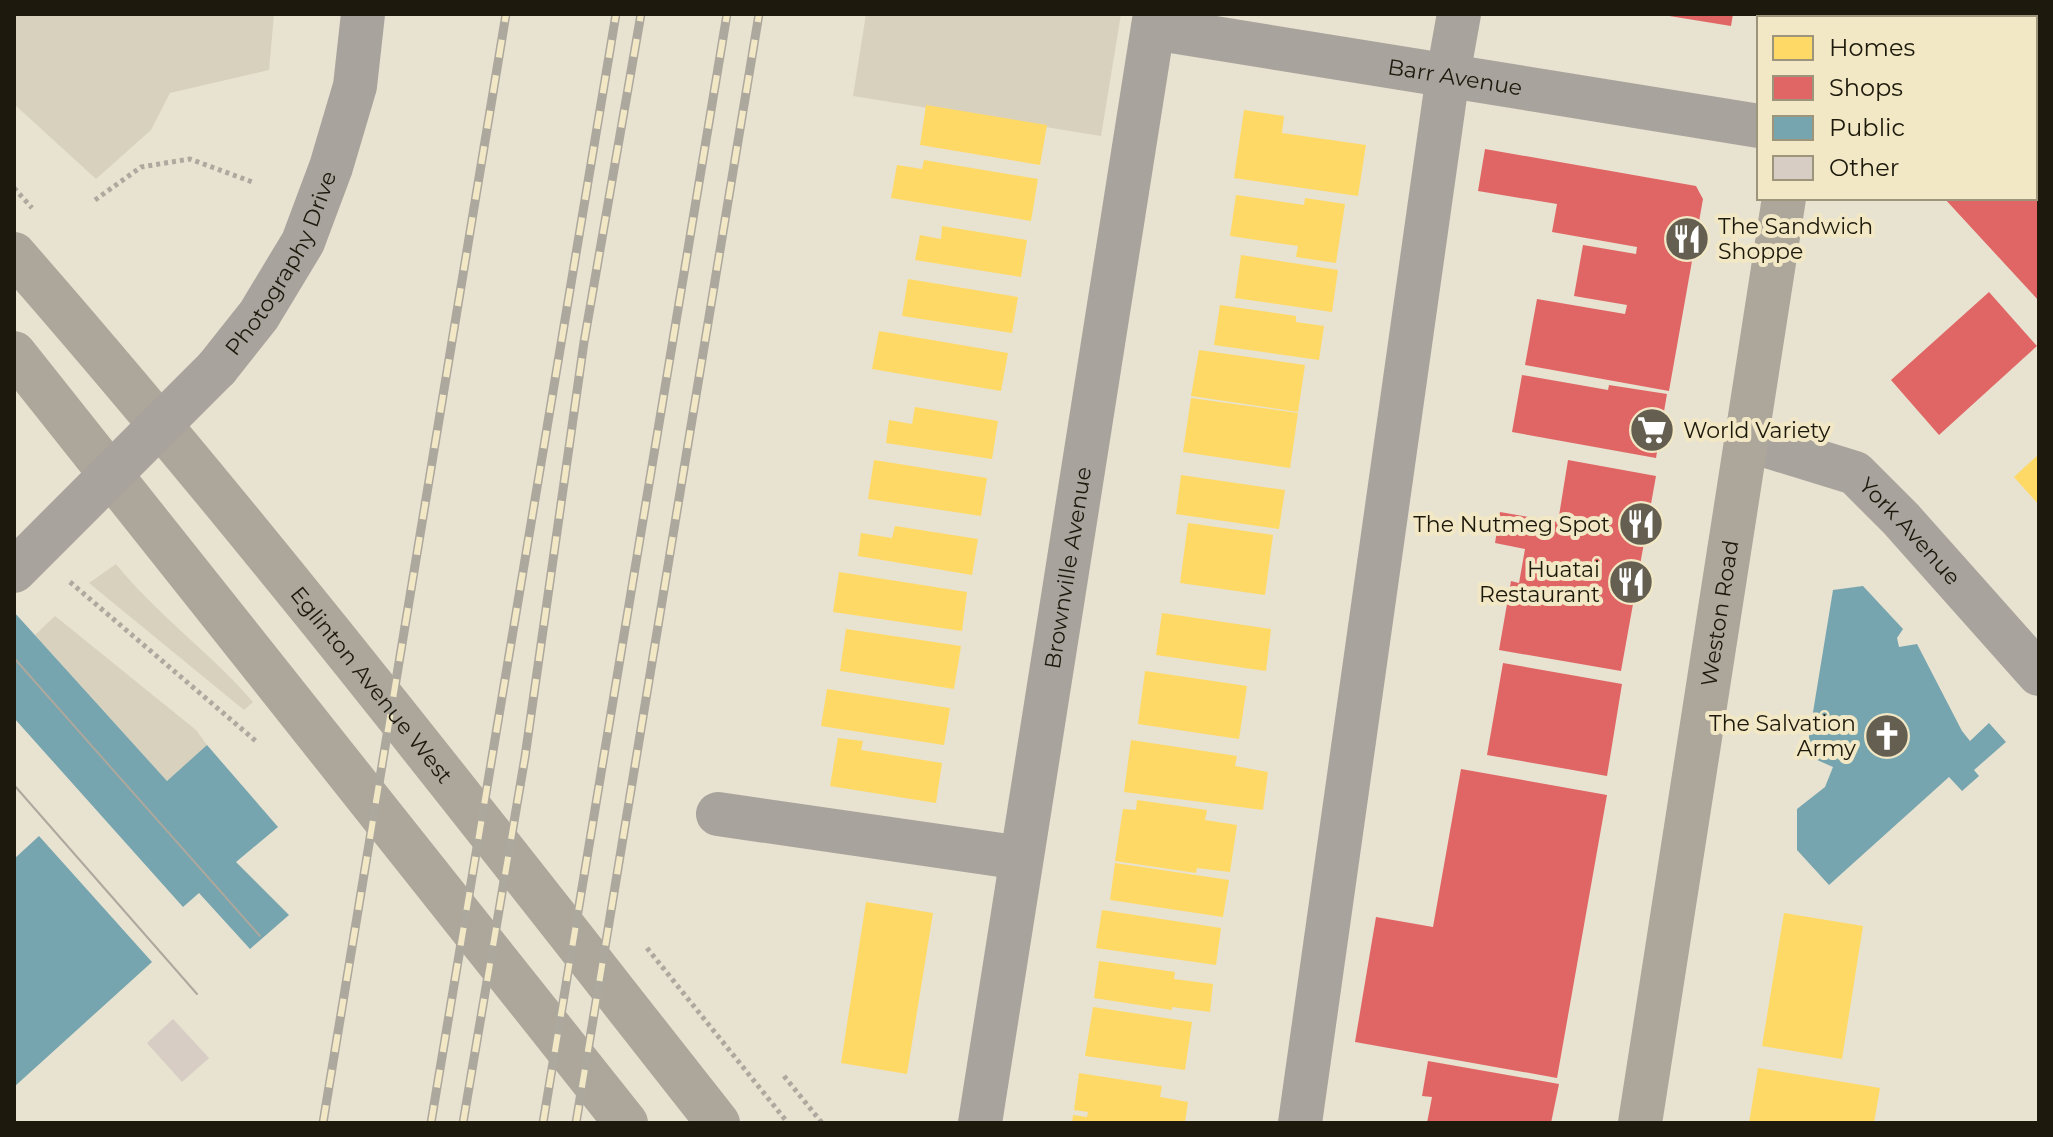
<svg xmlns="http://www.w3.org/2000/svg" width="2053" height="1137" font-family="Montserrat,sans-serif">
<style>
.green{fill:#d8d1bd}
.homes{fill:#ffd966}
.shops{fill:#e06666}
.public{fill:#76a5af}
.building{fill:#d7cdc4}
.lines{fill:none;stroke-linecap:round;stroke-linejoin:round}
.path{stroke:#aea99f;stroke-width:5;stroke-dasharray:4 4;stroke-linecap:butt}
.minor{stroke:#a9a39d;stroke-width:44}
.major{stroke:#aca69b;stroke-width:44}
.tram{stroke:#ada89d;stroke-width:2}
.rail-casing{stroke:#ada89d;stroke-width:9}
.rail{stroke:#f2e8c5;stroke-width:6;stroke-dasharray:18;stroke-linecap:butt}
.minor-bridge{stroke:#a9a39d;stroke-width:44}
.labels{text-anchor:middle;stroke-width:8;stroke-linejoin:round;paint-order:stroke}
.street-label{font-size:22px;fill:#1d190c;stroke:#f2e8c5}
.poi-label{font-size:22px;fill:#1d190c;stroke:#f2e8c5;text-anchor:end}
</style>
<rect width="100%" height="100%" fill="#e8e2d0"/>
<path class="green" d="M 14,14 L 274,14 L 269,70 L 170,93 L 151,130 L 96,179 L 14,104 Z
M 866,14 L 1121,14 L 1101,136 L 853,96 Z
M 116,564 C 156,614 211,653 253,702 L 244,710 L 89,583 Z
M 55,616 L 196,730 L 207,745 L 167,781 L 35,635 Z"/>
<path class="homes" d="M 926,105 L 1047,125 L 1040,165 L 920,145 Z
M 1244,110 L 1284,116 L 1282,133 L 1366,145 L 1358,196 L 1234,178 Z
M 924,160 L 1038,179 L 1031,221 L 891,198 L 897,165 L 922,169 Z
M 1236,195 L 1304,205 L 1305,198 L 1345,204 L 1336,263 L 1296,257 L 1298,246 L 1230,236 Z
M 942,226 L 1027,240 L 1021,277 L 915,260 L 920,235 L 941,239 Z
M 1241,255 L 1338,270 L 1332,312 L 1235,298 Z
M 908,279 L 1018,297 L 1012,333 L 902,316 Z
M 1220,305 L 1296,316 L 1296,322 L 1324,326 L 1319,360 L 1214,345 Z
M 879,331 L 1008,353 L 1001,391 L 872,369 Z
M 1199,350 L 1305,365 L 1298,412 L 1191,396 Z
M 1191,398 L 1298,413 L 1290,468 L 1183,452 Z
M 915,407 L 998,421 L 992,459 L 886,443 L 889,420 L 912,424 Z
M 2039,454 L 2039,505 L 2014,477 Z
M 874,460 L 987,478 L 981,516 L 868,499 Z
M 1181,475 L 1285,490 L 1279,529 L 1176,514 Z
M 1188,523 L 1273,535 L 1265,595 L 1180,583 Z
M 895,526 L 978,539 L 972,575 L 858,556 L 861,533 L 892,538 Z
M 839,572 L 967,592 L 962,631 L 833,612 Z
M 1162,613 L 1271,629 L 1266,671 L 1156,655 Z
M 846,629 L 961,646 L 954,689 L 840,671 Z
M 1145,671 L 1247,686 L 1239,739 L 1138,724 Z
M 827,689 L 950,708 L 944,745 L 821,726 Z
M 838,738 L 863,741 L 861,750 L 942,763 L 936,803 L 830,786 Z
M 1131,740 L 1237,756 L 1235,766 L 1268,772 L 1263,810 L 1124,792 Z
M 1137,800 L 1207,810 L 1205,820 L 1237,825 L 1230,872 L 1197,868 L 1196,873 L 1115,861 L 1123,809 L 1136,810 Z
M 1115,863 L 1229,880 L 1223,917 L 1110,900 Z
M 866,902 L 933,913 L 907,1074 L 841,1063 Z
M 1102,910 L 1221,928 L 1216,965 L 1096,948 Z
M 1784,913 L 1863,926 L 1842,1059 L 1762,1046 Z
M 1099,961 L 1175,972 L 1174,979 L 1213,984 L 1210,1012 L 1172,1007 L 1172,1010 L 1094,998 Z
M 1093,1007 L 1192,1022 L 1185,1070 L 1085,1056 Z
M 1758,1068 L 1880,1088 L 1874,1123 L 1749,1123 Z
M 1079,1073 L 1162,1086 L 1160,1097 L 1188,1102 L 1185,1123 L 1072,1123 L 1073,1115 L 1087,1117 L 1088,1112 L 1074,1110 Z"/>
<path class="shops" d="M 1657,14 L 1733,14 L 1731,26 Z
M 2035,76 L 2039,81 L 2039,301 L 1944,198 L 2035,198 Z
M 1485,149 L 1696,186 L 1703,199 L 1669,391 L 1525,365 L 1537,299 L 1625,314 L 1627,305 L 1574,296 L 1583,245 L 1636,254 L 1637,247 L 1552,232 L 1557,204 L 1478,191 Z
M 1989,292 L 2037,346 L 1939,435 L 1891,380 Z
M 1522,375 L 1608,390 L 1609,385 L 1667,394 L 1656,458 L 1512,432 Z
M 1568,460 L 1656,476 L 1621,671 L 1499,650 L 1511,581 L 1519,583 L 1525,549 L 1495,543 L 1500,512 L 1558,522 Z
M 1503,663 L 1622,684 L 1607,776 L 1487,755 Z
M 1461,769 L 1607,795 L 1557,1078 L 1355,1042 L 1376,917 L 1433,927 Z
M 1428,1061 L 1559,1084 L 1551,1123 L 1427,1123 L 1432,1097 L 1422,1096 Z"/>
<path class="public" d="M 1863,586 L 1903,629 L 1897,638 L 1899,647 L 1917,644 L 1962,731 L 1970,741 L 1989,723 L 2006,742 L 1974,770 L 1979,776 L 1962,791 L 1949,777 L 1829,885 L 1797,850 L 1797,809 L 1825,787 L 1833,767 L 1806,755 L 1833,590 Z
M 14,612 L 167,781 L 207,745 L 278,827 L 236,862 L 289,915 L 250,949 L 199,893 L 183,907 L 14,718 Z
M 39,836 L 152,962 L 14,1087 L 14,859 Z"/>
<path class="building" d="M 173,1019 L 209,1058 L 182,1082 L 147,1043 Z"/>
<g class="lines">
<path class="path" d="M 14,188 L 32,208
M 95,200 L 141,167 L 190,159 L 255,183
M 70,582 L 257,742
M 647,948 L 788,1123
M 784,1076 L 822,1123"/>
<g class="minor">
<path id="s1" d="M 1153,28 L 1759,126"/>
<path id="s2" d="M 217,368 L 259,315 L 303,242 L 331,167 L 355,86 L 363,14"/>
<path id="s3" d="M 1748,440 L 1855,473 L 1901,519 L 2039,674"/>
<path d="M 718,814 L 1021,858"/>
<path id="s4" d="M 980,1123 L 1155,14"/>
<path d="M 1300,1123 L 1448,75 L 1459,14"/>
</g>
<g class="major">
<path d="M 1810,18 L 1810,14"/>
<path id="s5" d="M 14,254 C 260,535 487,830 718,1123"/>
<path d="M 14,353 L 626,1123"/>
<path id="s6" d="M 1640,1123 L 1784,198"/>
</g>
<path class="tram" d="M 14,658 L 260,936
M 14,785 L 197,994"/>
<g class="rail-casing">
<path id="rail" d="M 323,1123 L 506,14
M 431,1123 L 616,14
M 463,1123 L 525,757 L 584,342 L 641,14
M 543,1123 L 727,14
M 576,1123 L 759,14"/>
</g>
<use href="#rail" class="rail"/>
<path class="minor-bridge" d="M 14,571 L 217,368"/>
</g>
<defs>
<g id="restaurant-disc" transform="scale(2.3)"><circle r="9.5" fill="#645f51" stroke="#f2e8c5"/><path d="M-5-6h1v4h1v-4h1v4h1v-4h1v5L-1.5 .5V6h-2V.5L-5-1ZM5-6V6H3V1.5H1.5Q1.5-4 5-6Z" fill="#fff"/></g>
<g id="supermarket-disc" transform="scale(2.3)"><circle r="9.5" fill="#645f51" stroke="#f2e8c5"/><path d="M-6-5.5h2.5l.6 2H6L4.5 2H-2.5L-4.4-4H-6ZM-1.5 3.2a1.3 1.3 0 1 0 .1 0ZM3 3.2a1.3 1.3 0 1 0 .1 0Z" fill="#fff"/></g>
<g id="church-disc" transform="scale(2.3)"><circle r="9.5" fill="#645f51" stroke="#f2e8c5"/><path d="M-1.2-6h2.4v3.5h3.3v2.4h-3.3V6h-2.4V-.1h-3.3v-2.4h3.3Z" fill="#fff"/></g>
</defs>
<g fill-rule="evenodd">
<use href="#restaurant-disc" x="1687" y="239"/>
<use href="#supermarket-disc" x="1652" y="430"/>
<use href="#restaurant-disc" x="1641" y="524"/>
<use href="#restaurant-disc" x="1631" y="582"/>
<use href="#church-disc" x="1887" y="736"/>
</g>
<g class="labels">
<g class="street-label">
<text dy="8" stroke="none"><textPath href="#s1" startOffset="306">Barr Avenue</textPath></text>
<text dy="8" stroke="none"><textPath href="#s2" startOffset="124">Photography Drive</textPath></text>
<text dy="8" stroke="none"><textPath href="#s3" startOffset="192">York Avenue</textPath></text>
<text dy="8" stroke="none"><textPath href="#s4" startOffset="562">Brownville Avenue</textPath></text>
<text dy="8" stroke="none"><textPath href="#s6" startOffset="516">Weston Road</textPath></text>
<text dy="8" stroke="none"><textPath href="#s5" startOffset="560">Eglinton Avenue West</textPath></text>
</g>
<g class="poi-label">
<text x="1718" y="234" text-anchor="start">The Sandwich<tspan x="1718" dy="25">Shoppe</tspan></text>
<text x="1683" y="438" text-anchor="start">World Variety</text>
<text x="1610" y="532">The Nutmeg Spot</text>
<text x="1600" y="577">Huatai<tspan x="1600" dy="25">Restaurant</tspan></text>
<text x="1856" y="731">The Salvation<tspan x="1856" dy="25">Army</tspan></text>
</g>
</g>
<rect width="2053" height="1137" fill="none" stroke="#1d190c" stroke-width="32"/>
<rect x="1757" y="16" width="280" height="184" fill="#f2e8c5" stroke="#9d957b" stroke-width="2"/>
<rect x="1773" y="36" width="40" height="24" fill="#ffd966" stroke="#9d957b" stroke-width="2"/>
<text x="1829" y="56" font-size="24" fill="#1d190c">Homes</text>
<rect x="1773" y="76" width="40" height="24" fill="#e06666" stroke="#9d957b" stroke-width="2"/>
<text x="1829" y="96" font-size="24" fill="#1d190c">Shops</text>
<rect x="1773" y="116" width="40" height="24" fill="#76a5af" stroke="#9d957b" stroke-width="2"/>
<text x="1829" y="136" font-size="24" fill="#1d190c">Public</text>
<rect x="1773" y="156" width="40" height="24" fill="#d7cdc4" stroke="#9d957b" stroke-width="2"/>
<text x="1829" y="176" font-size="24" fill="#1d190c">Other</text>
</svg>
